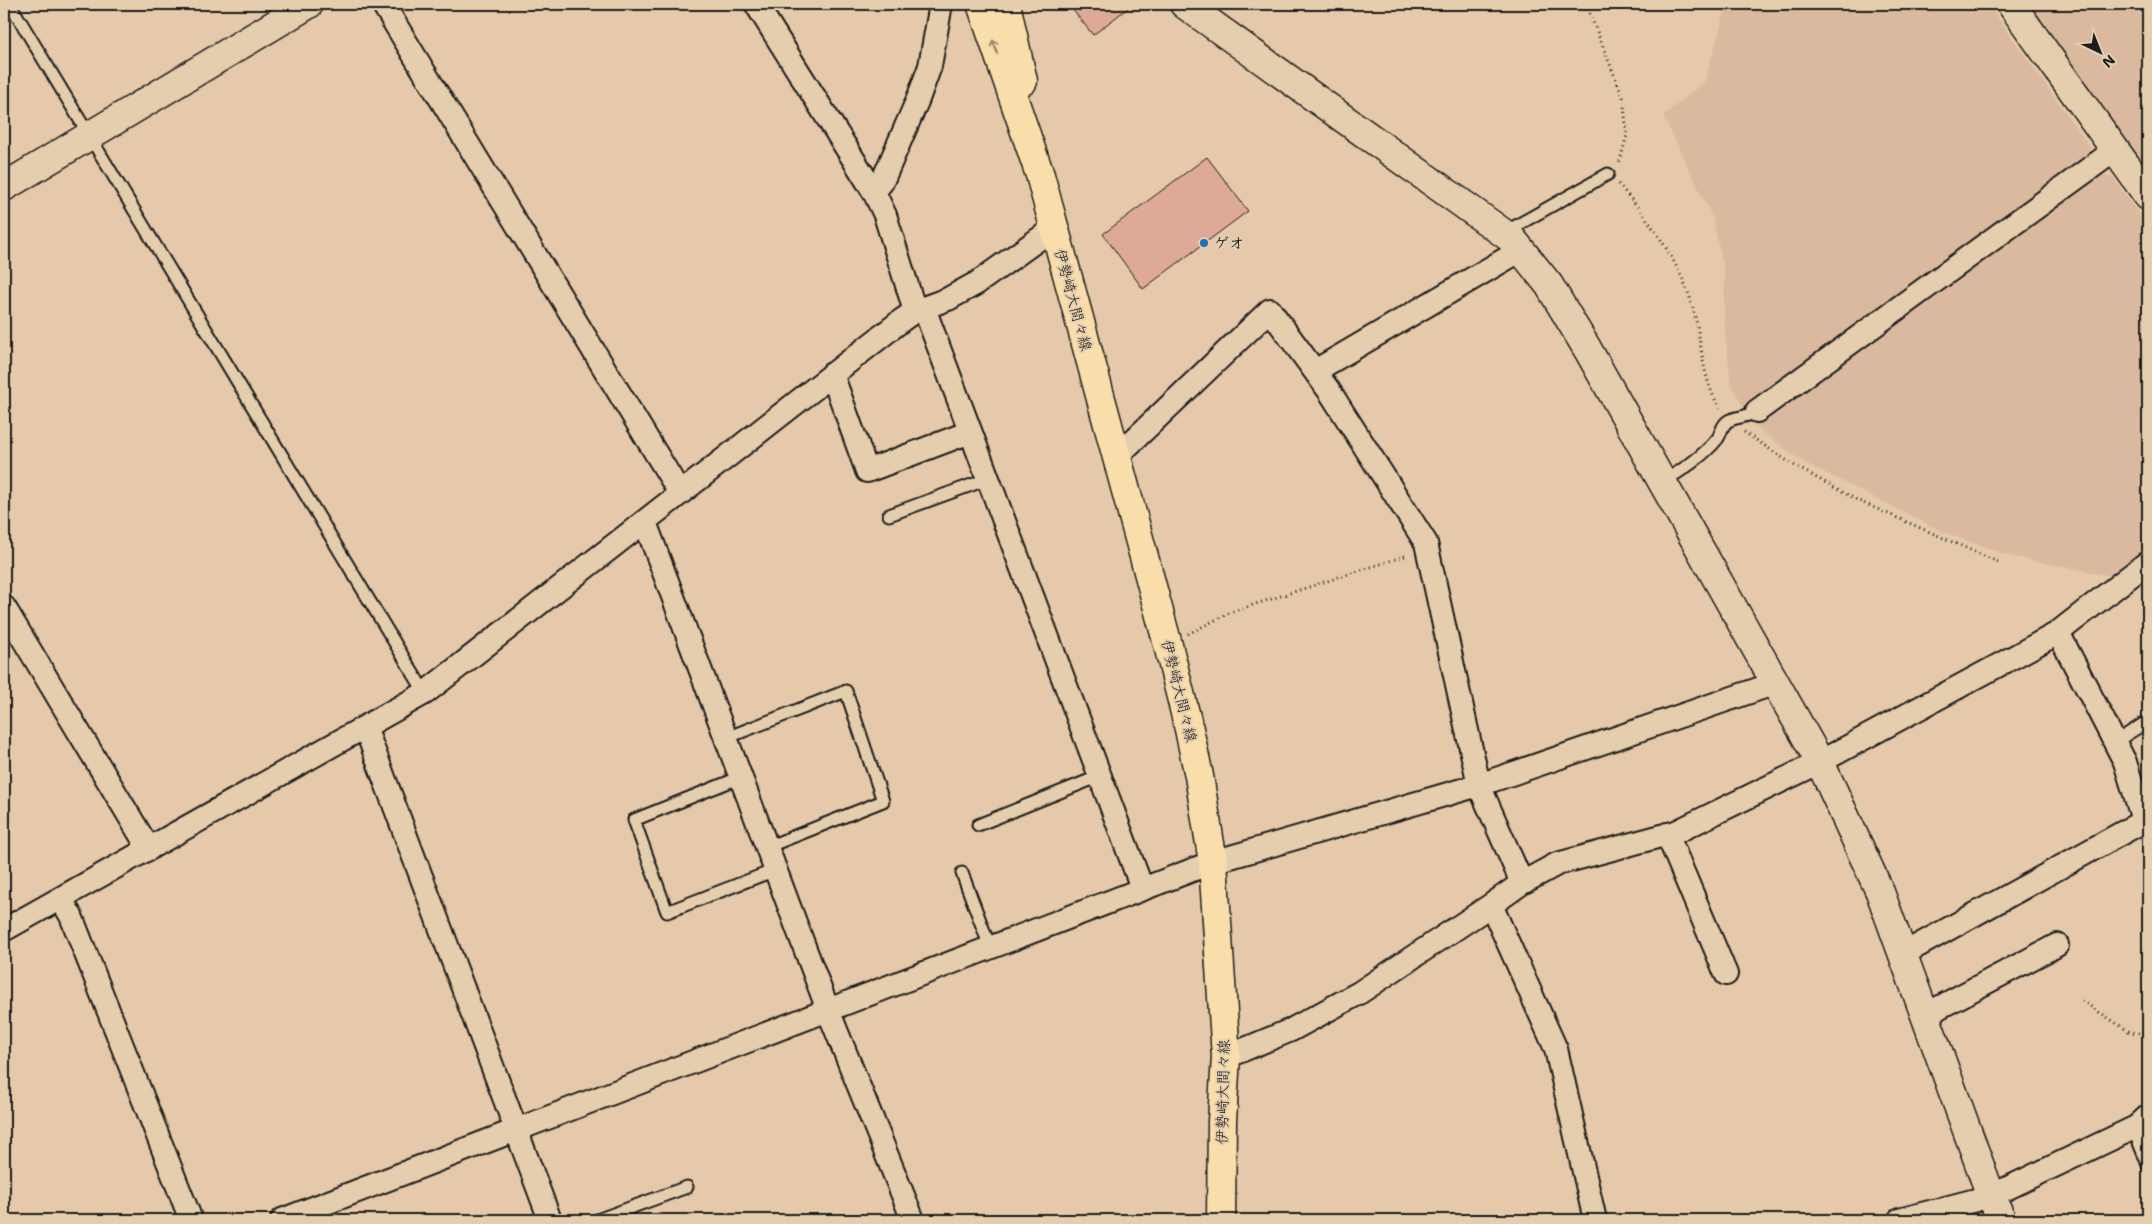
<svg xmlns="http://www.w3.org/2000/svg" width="2152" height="1224" font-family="'Shantell Sans','Klee One',sans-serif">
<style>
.built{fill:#dbb99f}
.building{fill:#deaa97;stroke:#1c1c1c}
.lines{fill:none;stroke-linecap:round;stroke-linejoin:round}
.lane-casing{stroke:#1c1c1c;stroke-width:15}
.street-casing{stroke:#1c1c1c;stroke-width:26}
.secondary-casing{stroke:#1c1c1c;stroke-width:31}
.primary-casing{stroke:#1c1c1c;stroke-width:31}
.path{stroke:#1c1c1c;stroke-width:3;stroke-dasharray:1 4;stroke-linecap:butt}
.lane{stroke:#e4cead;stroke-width:11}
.street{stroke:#e4cead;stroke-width:22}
.secondary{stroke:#e4cead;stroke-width:28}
.primary{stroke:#f9deab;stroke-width:28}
.oneway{stroke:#96876b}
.poi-dot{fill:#1f6fb2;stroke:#e4cead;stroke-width:2}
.labels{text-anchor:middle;stroke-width:4;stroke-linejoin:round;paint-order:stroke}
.poi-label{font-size:15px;font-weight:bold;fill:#1c1c1c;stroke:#e4cead;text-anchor:start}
.street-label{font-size:15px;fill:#1c1c1c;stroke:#e4cead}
</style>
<rect width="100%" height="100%" fill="#e5c9aa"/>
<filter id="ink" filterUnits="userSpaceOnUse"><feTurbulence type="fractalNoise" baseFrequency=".02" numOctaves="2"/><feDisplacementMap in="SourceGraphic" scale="10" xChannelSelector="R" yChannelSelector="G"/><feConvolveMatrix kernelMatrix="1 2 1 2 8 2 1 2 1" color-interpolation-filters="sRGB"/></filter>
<g filter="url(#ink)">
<path class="built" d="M 1727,4 L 1988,4 L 2090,147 L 2087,159 L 1745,409 L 1731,385 L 1724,322 L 1725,275 L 1712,216 L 1663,116 L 1705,81 Z
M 2027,4 L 2148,4 L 2148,174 Z
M 2100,174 L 2113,177 L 2148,227 L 2148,548 L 2112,576 L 2010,556 L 1943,532 L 1803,462 L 1753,425 Z"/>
<path class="building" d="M 1068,4 L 1133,4 L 1093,35 Z
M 1207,157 L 1248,211 L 1143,289 L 1103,234 Z"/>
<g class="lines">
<g class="lane-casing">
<path id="lane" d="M 10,4 L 425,693
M 1506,235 L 1514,227 L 1608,174
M 1663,482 C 1682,470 1704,456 1718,438 C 1722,432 1721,426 1728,421 C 1736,416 1747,418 1757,411
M 889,515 L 988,479
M 726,738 L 846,691 L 883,801 L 767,847
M 2115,742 L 2148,721
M 741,777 L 634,820 L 667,912 L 775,870
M 978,825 L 1100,776
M 962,873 L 990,947
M 2136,1127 L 2137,1138 L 2148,1165
M 597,1220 L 687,1187"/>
</g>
<g class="street-casing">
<path id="street" d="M 383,4 L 680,493
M 756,4 L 874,192 L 885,215 L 915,311
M 874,192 L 882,182 L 918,99 L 930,66 L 941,4
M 924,308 L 1142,888
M 1315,371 L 1521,250
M 832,374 L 867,471 L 970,432
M 1757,411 L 2115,150
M 645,522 L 828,1010 L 913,1220
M 4,607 L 149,849
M 365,727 L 550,1220
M 1667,834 L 1726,974
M 1522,883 L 1479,785 L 1776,683
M 61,899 L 71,916 L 191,1220
M 1491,905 L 1556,1049 L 1595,1220
M 4,930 L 425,693 L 902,320 L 915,311 L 948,299 L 977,283 L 1054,228
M 1903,954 L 2140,823 L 2141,814 L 2125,762 L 2063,642 L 2056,634
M 1925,1015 L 2057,945
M 1226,1057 L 1291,1030 L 1359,993 L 1491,905 L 1522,883 L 1557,864 L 1676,832 L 1820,762 L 2056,634 L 2148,562
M 282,1220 L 1213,862 L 1479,785 L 1426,543 L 1330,392 L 1270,310 L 1116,457
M 1899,1220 L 1991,1196 L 2136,1127 L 2148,1116"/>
</g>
<g class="secondary-casing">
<path id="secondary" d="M 1184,4 L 1513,240 L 1549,285 L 1588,350 L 1820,762 L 1880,892 L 1991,1196 L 2002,1220
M 2011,4 L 2148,196
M 4,187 L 309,4"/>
</g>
<g class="primary-casing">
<path id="primary" d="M 981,4 L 1040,175 L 1168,645 L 1189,729 L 1199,776 L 1213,862 L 1226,1057 L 1222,1121 L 1221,1220
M 1006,4 L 1023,81"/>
</g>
<path class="path" d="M 1586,4 L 1623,97 L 1627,135 L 1619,164
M 1618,184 C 1648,217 1684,268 1694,312 C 1702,343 1702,381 1720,408
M 1744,432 L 1795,466 L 1859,501 L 1998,562
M 1188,634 L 1231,612 L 1408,555
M 2082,1001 L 2130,1032 L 2148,1034"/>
<use href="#lane" class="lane"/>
<use href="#street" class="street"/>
<use href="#secondary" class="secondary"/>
<use href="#primary" class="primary"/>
</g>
<defs><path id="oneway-shaft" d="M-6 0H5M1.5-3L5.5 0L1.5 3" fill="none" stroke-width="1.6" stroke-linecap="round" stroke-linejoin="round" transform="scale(1.25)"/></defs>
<use class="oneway" href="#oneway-shaft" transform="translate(995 47) rotate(-109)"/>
</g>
<circle class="poi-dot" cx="1204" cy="243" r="5"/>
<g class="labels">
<g class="poi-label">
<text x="1214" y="248">ゲオ</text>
</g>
<g class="street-label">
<text transform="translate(1073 300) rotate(75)" y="5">伊勢崎大間々線</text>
<text transform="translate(1179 691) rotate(76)" y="5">伊勢崎大間々線</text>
<text transform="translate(1223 1092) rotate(-89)" y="5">伊勢崎大間々線</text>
</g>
</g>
<rect width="2152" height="1224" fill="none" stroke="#e4cead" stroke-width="20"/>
<rect x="10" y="10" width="2132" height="1204" fill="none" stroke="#1c1c1c" stroke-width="2" filter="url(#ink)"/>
<g transform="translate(2100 52) rotate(137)" stroke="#e4cead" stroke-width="4" paint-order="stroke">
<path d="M0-4L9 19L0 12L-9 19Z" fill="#1c1c1c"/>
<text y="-8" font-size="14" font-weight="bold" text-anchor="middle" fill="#1c1c1c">N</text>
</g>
</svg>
